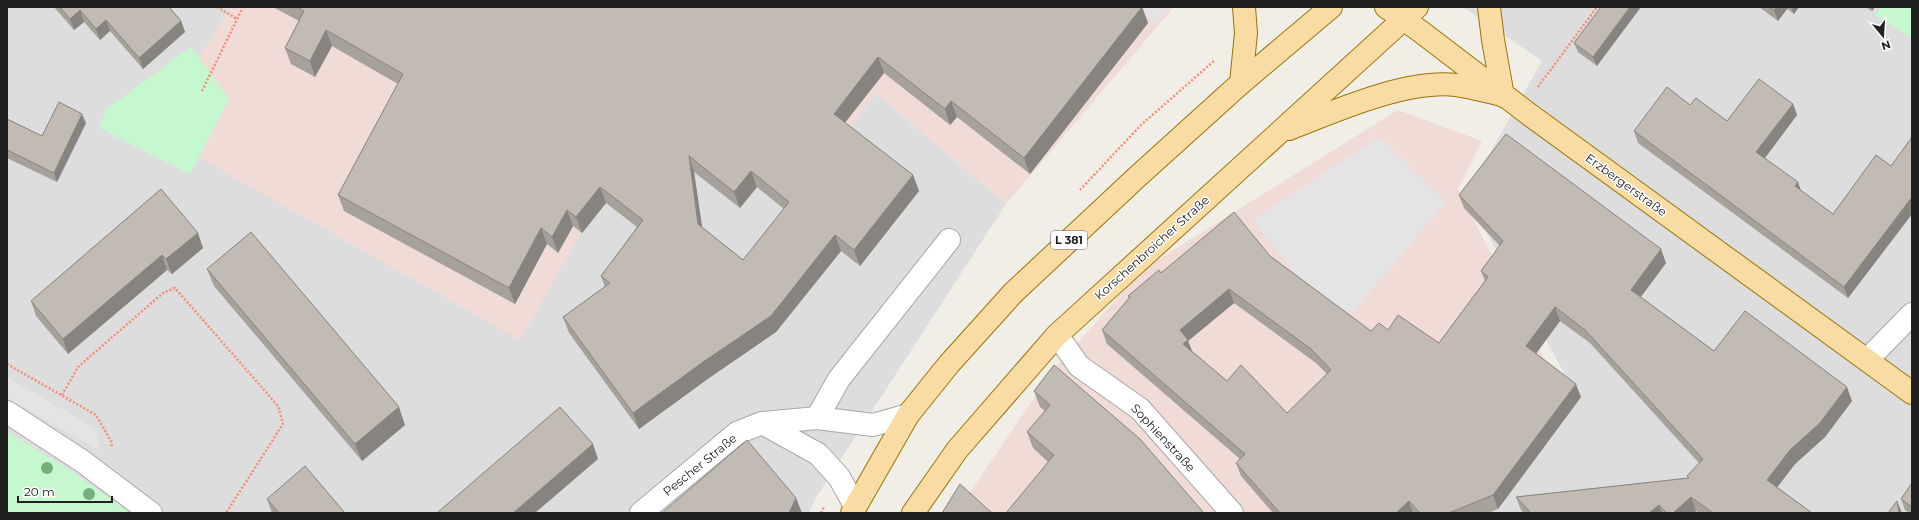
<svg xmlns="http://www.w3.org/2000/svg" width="1919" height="520" font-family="Montserrat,sans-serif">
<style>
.residential{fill:#dedddd}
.commercial{fill:#f0dbd7}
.park{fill:#c6f8cf}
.parking{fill:#e4e4e4}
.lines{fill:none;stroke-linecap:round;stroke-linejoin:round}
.minor-casing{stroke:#a7a7a7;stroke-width:24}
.major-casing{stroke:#997504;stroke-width:24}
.path{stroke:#f68c73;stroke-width:2.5;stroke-dasharray:2 2;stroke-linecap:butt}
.minor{stroke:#fff;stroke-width:22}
.major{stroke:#f9dca3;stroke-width:22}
.tree{fill:#75b07b}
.wall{fill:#a6a19b;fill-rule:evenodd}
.shaded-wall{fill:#87837e}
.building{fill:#c1bbb4;stroke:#87837e;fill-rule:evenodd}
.labels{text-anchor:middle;stroke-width:3;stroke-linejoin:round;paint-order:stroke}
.shield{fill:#fff;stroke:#636363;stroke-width:1}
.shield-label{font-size:11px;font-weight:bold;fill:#202020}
.street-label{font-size:12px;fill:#202020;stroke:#fff}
</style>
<rect width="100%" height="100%" fill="#f1eee7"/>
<path class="residential" d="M 7,7 L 236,7 L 520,339 L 678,61 L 877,94 L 1006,204 L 815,499 L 809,513 L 7,513 Z
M 1463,7 L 1912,7 L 1912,513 L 1477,513 L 1568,380 L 1466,195 L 1542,61 Z"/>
<path class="commercial" d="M 231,7 L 1174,7 L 1006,204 L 877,94 L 831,148 L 678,62 L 520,340 L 153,131 Z
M 1398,110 L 1482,141 L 1458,189 L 1558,385 L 1465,513 L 956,513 L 1051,373 L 1143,269 Z"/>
<path class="park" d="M 1881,7 L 1912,7 L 1912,38 L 1875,15 Z
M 191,47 L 229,99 L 190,174 L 99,128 L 107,109 Z
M 7,432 L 68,469 L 130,513 L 7,513 Z"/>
<path class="parking" d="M 1135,7 L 1169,7 L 1157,24 Z
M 1379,137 L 1446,202 L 1350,316 L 1295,273 L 1252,220 Z
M 7,377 L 96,429 L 100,451 L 7,398 Z"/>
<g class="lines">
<g class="minor-casing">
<path id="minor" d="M 1057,335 L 1079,366 L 1140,409 L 1232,513
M 1867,360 L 1912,314
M 7,412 L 82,461 L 151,513
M 817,418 L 839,379 L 949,240
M 762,423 L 818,454 L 839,477 L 855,506
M 641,513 L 737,433 L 762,423 L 817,418 L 873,425 L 908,415"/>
</g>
<g class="major-casing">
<path id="major" d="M 1386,7 L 1420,31 L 1530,115 L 1912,393
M 1489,7 L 1493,40 L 1503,96
M 1241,83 L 1246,33 L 1244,7
M 1289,129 C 1335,111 1407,79 1456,85 C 1470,87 1485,91 1498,94
M 852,513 L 908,415 L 949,364 L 1013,293 L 1137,177 L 1241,83 L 1331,7
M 913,513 L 957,450 L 1057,335 L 1417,7"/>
</g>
<path class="path" d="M 217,7 L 237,19
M 1538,87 L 1597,7
M 202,91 L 243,7
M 1080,190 L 1141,125 L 1215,60
M 7,364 L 96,415 L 111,441 L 112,448
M 62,395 L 78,367 L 163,293 L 175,288 L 278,406 L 283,424 L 226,513
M 821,513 L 824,507"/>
<use href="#minor" class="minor"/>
<use href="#major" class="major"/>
</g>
<g class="tree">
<circle cx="47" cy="468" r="6"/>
<circle cx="89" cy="494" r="6"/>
</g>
<path class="wall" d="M 54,7 L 169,7 L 181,21 L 185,32 L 143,69 L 110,31 L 100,40 L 84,22 L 74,30 Z
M 273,7 L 1142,7 L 1148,23 L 1030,174 L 957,117 L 950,125 L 884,73 L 845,123 L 913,175 L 919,191 L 860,266 L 841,251 L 776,332 L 709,378 L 639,429 L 569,333 L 563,317 L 605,287 L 601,276 L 637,227 L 606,203 L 582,233 L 573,226 L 558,253 L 547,244 L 515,304 L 344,211 L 338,195 L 398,84 L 332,46 L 315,77 L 291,64 L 285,48 L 299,21 ZM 694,172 L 740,208 L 757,187 L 784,209 L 743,260 L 702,227 Z
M 1601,7 L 1597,66 L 1578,52 L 1574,43 Z
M 1759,7 L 1799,7 L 1794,14 L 1787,9 L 1778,21 Z
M 1865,7 L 1875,7 L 1872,11 Z
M 1793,104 L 1797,115 L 1765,158 L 1801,191 L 1833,214 L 1891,166 L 1912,137 L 1912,214 L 1848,298 L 1638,143 L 1634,131 L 1690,105 L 1727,121 Z
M 7,119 L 42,136 L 86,123 L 57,182 L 7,158 Z
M 161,189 L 203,248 L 172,274 L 167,270 L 68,354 L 36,316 L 31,301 Z
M 1459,195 L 1666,263 L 1641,297 L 1714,351 L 1852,401 L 1825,437 L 1795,464 L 1777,487 L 1812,513 L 1699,513 L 1696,511 L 1694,513 L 1524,513 L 1521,510 L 1516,497 L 1688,478 L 1687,476 L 1699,463 L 1590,343 L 1560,321 L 1536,354 L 1581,397 L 1498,509 L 1488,513 L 1273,513 L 1241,476 L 1236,463 L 1240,459 L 1107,344 L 1102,330 L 1129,298 L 1128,296 L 1161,273 L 1270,256 L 1371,331 L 1388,330 L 1439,343 L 1485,281 L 1481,271 L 1500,246 L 1464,208 ZM 1234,303 L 1316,363 L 1327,374 L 1287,413 L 1227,381 L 1192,351 L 1188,341 Z
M 207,269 L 405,425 L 362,461 L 214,286 Z
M 1034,391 L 1204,513 L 1048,462 L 1033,448 L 1027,432 L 1045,411 L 1040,407 Z
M 1912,483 L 1912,513 L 1909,513 L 1905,510 L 1901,499 Z
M 267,499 L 345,513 L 272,513 Z"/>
<path class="shaded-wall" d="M 1142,7 L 1148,23 L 1030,174 L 1024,158 Z
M 1630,7 L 1641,7 L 1597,66 L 1593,57 Z
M 1776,7 L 1786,7 L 1787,9 L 1778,21 L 1774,10 Z
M 1791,7 L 1799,7 L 1794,14 Z
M 1871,7 L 1875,7 L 1872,11 Z
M 80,10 L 84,22 L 74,30 L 70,19 Z
M 106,20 L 110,31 L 100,40 L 96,29 Z
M 181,21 L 185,32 L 143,69 L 139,58 Z
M 326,30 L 332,46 L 315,77 L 310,61 Z
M 878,57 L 884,73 L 839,130 L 834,114 Z
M 951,101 L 957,117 L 950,125 L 945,109 Z
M 1793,104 L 1797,115 L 1761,163 L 1756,152 Z
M 82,114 L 86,123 L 57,182 L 54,173 Z
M 689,156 L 694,172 L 704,240 L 698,224 Z
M 751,171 L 757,187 L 740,208 L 734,192 Z
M 913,175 L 919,191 L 860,266 L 854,250 Z
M 1798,182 L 1802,194 L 1795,186 Z
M 600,187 L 606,203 L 582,233 L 576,217 Z
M 1912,197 L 1912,214 L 1848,298 L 1844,287 Z
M 567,210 L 573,226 L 558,253 L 552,237 Z
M 541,228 L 547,244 L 515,304 L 509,288 Z
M 198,233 L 203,248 L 172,274 L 166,259 Z
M 835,235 L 841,251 L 776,332 L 709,378 L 639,429 L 633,413 Z
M 1661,249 L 1666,263 L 1636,303 L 1631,290 Z
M 162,255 L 167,270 L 68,354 L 63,339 Z
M 1229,289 L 1234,303 L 1188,341 L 1193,354 L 1183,344 L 1180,330 Z
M 1555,307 L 1560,321 L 1531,360 L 1526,346 Z
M 1576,384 L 1581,397 L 1498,509 L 1493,495 Z
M 1847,387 L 1852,401 L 1825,437 L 1795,464 L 1772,494 L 1767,480 L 1790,450 Z
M 399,407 L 405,425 L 362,461 L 355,444 Z
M 593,444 L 598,459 L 535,513 L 513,513 Z
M 1691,497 L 1696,511 L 1694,513 L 1673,513 Z
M 796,498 L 802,513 L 789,513 Z
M 1409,501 L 1413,513 L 1396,513 Z
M 1897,501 L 1902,513 L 1899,513 Z
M 1659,505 L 1662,513 L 1649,513 Z"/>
<path class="building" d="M 60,7 L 169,7 L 181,21 L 139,58 L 106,20 L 96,29 L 80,10 L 70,19 Z
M 297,7 L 1142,7 L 1024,158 L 951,101 L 945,109 L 878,57 L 834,114 L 913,175 L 854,250 L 835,235 L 771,316 L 703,362 L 633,413 L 563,317 L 610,283 L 601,276 L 643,220 L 600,187 L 576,217 L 567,210 L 552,237 L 541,228 L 509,288 L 338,195 L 403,74 L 326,30 L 310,61 L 285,48 L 304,11 ZM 689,156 L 734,192 L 751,171 L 789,202 L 743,260 L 698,224 Z
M 1601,7 L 1630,7 L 1593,57 L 1574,43 Z
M 1769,7 L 1776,7 L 1774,10 Z
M 1759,79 L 1793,104 L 1756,152 L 1798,182 L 1795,186 L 1833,214 L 1876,155 L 1891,166 L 1912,137 L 1912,197 L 1844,287 L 1634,131 L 1667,87 L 1690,105 L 1696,98 L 1727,121 Z
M 59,102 L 82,114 L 54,173 L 7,150 L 7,119 L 42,136 Z
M 1506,134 L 1661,249 L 1631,290 L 1714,351 L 1745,311 L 1847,387 L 1820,423 L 1790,450 L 1767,480 L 1812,513 L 1713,513 L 1691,497 L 1673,513 L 1667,513 L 1659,505 L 1649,513 L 1531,513 L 1516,497 L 1689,478 L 1687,476 L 1703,459 L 1585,330 L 1555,307 L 1526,346 L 1576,384 L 1493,495 L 1449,513 L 1420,513 L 1409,501 L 1396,513 L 1280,513 L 1236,463 L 1245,454 L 1102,330 L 1130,297 L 1128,296 L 1159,270 L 1161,273 L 1234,212 L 1270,256 L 1371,331 L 1379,323 L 1388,330 L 1398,315 L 1439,343 L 1488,277 L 1481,271 L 1503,241 L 1459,195 ZM 1229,289 L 1311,349 L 1331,370 L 1287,413 L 1241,365 L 1227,381 L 1183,344 L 1188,340 L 1180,330 Z
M 161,189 L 198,233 L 166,259 L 162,255 L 63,339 L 31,301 Z
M 251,232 L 399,407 L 355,444 L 207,269 Z
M 1054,365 L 1140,439 L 1204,513 L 1006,513 L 1054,455 L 1027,432 L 1050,405 L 1034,391 Z
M 560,407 L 593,444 L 513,513 L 437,513 Z
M 747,440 L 796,498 L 789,513 L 662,513 Z
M 305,466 L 345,513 L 279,513 L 267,499 Z
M 1912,483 L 1912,507 L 1901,499 Z
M 960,484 L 992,513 L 942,513 Z
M 1897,501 L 1899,513 L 1888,513 Z"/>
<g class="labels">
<rect class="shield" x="1051" y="231" width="36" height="18" rx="3"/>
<g class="shield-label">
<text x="1069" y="244">L 381</text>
</g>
<g class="street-label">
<text transform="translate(1626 185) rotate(36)" y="4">Erzbergerstraße</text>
<text transform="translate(1152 248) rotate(-42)" y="4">Korschenbroicher Straße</text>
<text transform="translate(1163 438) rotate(47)" y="4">Sophienstraße</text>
<text transform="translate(700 465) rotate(-39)" y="4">Pescher Straße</text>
</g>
</g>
<rect width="1919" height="520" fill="none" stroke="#202020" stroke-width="16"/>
<g transform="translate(1883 36) rotate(162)" stroke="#ffffff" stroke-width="3" paint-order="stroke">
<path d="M0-3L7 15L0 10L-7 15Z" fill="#202020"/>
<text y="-6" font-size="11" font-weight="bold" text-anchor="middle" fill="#202020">N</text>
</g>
<path d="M18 496v6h94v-6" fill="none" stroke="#202020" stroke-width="2"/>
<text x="24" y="496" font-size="12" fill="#202020" stroke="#ffffff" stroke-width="3" paint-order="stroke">20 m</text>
</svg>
